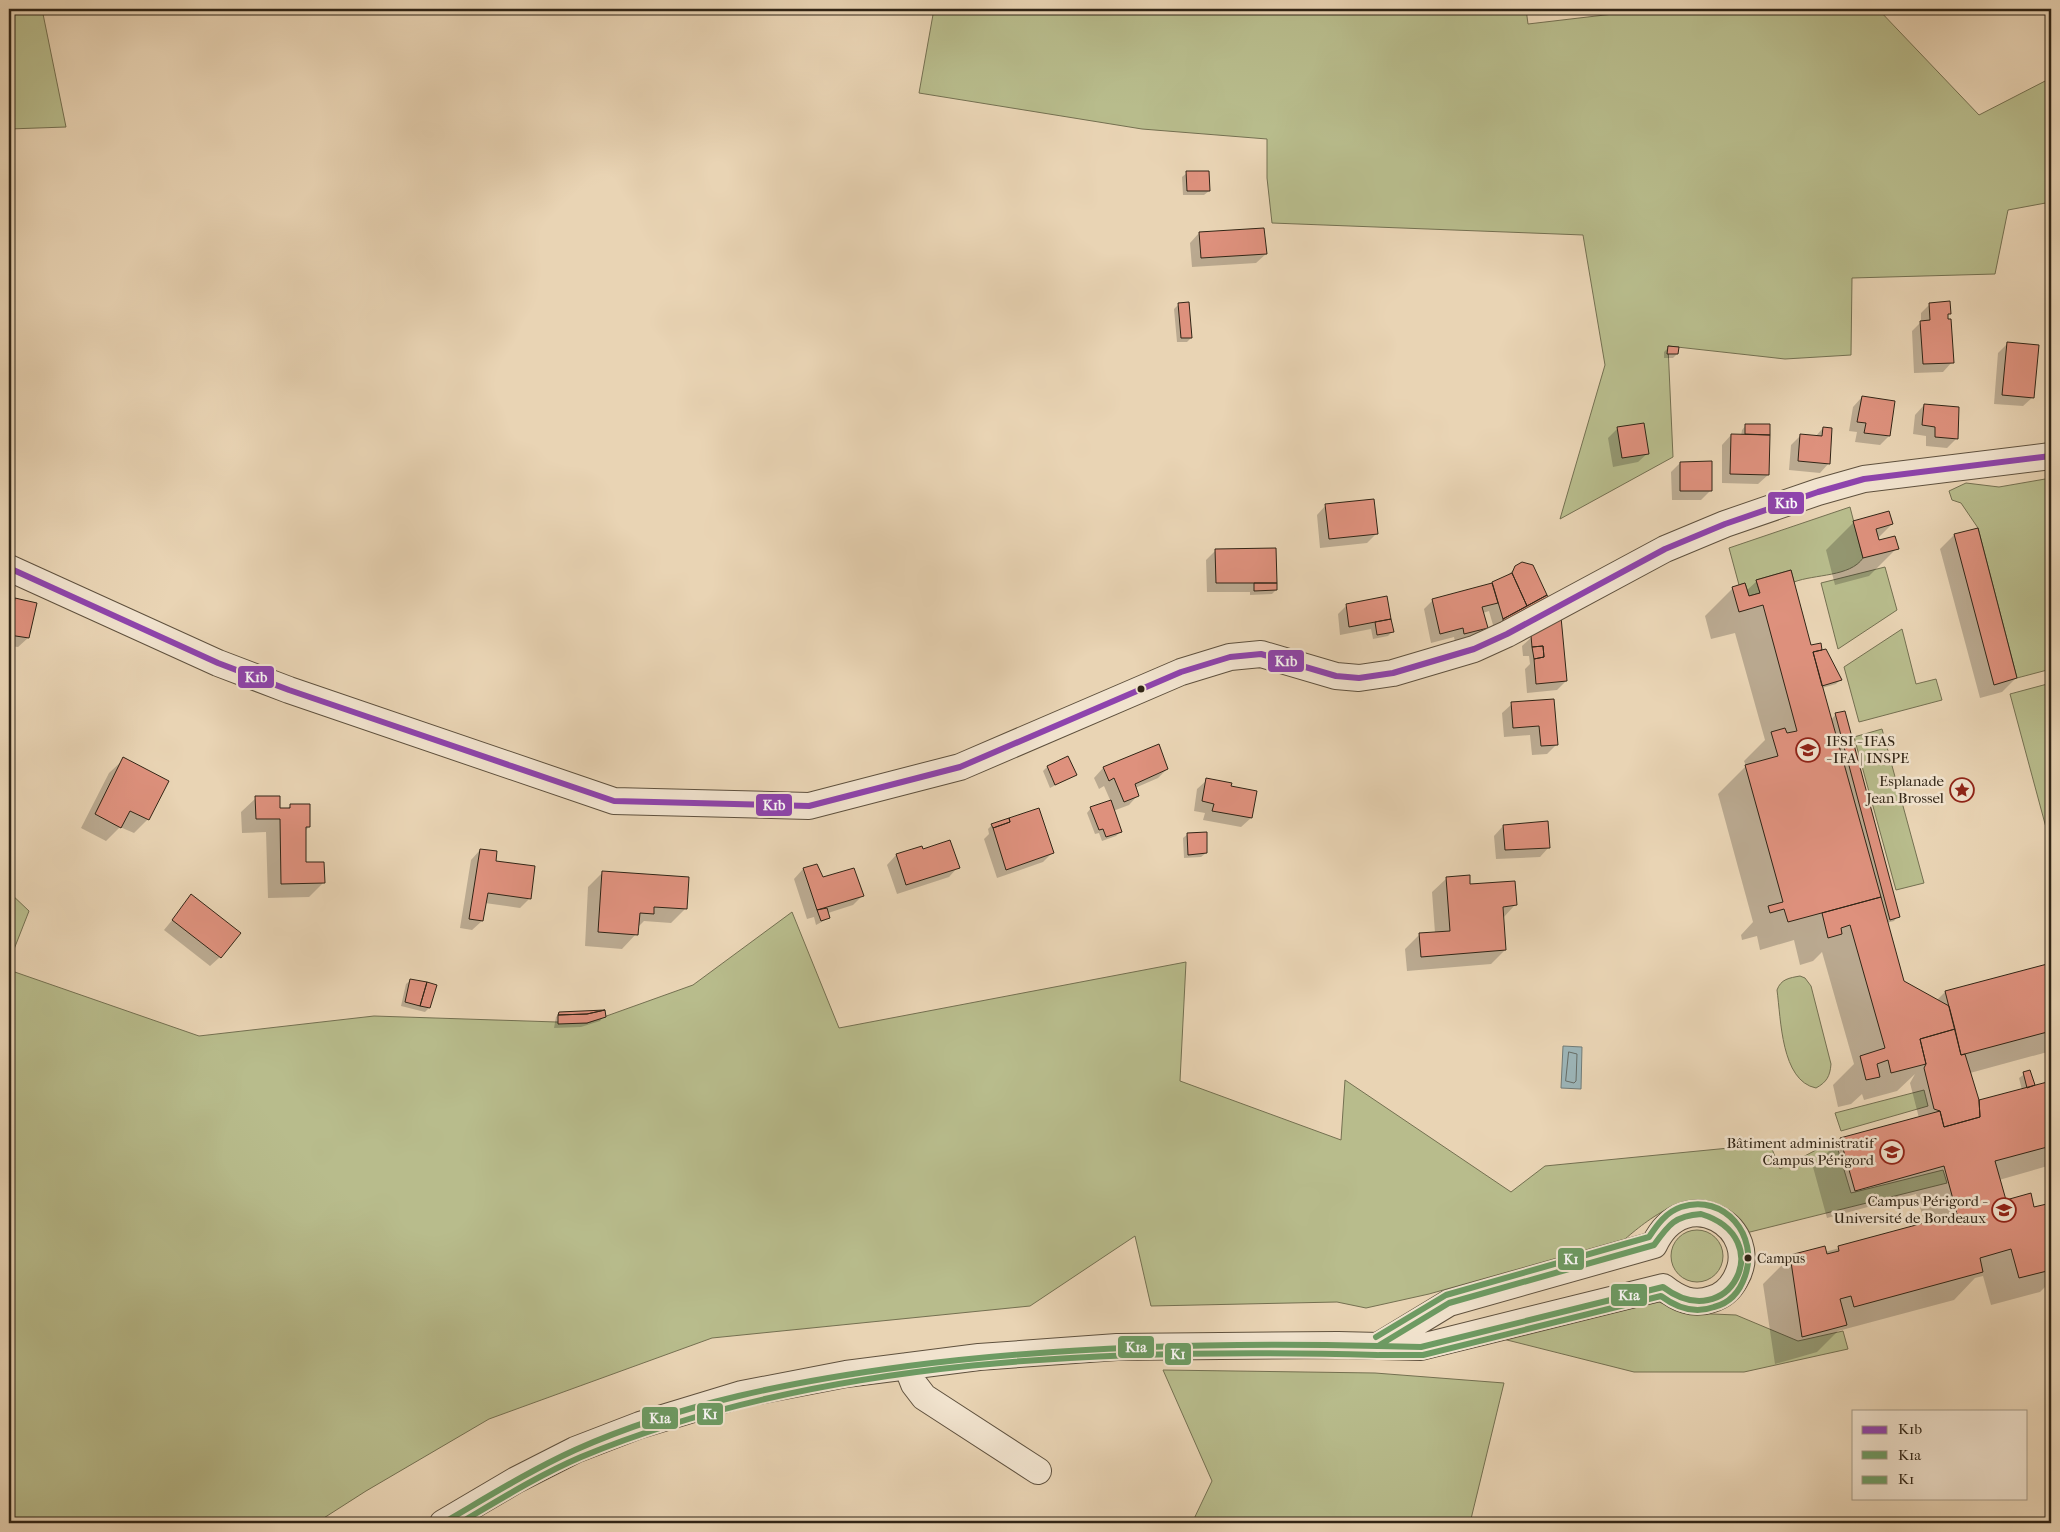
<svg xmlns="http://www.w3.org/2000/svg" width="2060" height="1532" font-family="'IM FELL French Canon',serif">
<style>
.green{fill:#b8bc8c;stroke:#747051}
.water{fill:#9cb5b8;stroke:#717b77}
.shadow{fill:#0003;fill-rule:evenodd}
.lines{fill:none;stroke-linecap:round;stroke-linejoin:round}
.shore{stroke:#666d67;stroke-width:1}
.building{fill:#de917d;stroke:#312516}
.minor-casing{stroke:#5f513e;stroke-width:28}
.minor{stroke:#f1e3ce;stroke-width:26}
.bus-1-casing{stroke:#f1e3ce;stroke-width:10}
.bus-2-casing{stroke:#f1e3ce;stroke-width:10}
.bus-3-casing{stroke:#f1e3ce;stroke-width:10}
.bus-1{stroke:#8e44ad;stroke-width:6}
.bus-2{stroke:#6d9b63;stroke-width:6}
.bus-3{stroke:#6d9b63;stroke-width:6}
.bus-dot{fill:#312516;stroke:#f1e3ce;stroke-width:2}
.labels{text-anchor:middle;stroke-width:5;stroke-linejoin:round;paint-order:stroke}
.bus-label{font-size:14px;fill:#312516;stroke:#f1e3ce;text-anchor:start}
.poi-label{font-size:15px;fill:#312516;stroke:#f1e3ce;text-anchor:end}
.line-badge{stroke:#f1e3ce;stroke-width:2}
.badge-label{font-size:14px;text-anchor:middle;font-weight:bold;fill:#fff}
</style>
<rect width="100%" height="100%" fill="#e9d4b4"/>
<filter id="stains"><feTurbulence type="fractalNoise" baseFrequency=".004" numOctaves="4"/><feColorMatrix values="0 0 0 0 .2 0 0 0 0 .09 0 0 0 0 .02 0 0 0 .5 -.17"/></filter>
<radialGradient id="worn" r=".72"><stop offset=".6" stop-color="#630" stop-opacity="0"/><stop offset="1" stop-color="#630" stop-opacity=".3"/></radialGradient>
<path class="green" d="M 9,9 L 42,9 L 66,127 L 9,129 Z
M 934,9 L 1526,9 L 1528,24 L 1656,9 L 1878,9 L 1979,115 L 2051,78 L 2051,202 L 2008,210 L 1995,274 L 1852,278 L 1851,355 L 1785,359 L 1668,346 L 1673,457 L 1560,519 L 1605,365 L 1583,235 L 1272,223 L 1267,178 L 1267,139 L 1142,129 L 919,93 Z
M 2051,478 L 2051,669 L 2017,678 L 1978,528 L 1961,503 L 1952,500 L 1949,491 L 1966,483 L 1999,487 Z
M 1850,507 L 1863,558 C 1850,577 1815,574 1794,582 L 1791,570 L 1756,580 L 1760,593 L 1749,596 L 1745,583 L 1739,585 L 1729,548 Z
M 1885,567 L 1897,610 L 1838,649 L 1821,583 Z
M 1902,629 L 1916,684 L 1936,679 L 1942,700 L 1859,722 L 1844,667 Z
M 2051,683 L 2051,846 L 2010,694 Z
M 1882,729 L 1924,883 L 1896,890 L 1854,737 Z
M 9,892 L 29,911 L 9,962 Z
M 792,912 L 839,1028 L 1186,962 L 1180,1081 L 1341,1140 L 1345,1080 L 1511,1192 L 1545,1166 L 1770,1144 L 1780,1169 L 1835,1140 L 1851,1193 L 1943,1170 L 1947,1183 L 1746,1233 C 1740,1227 1735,1217 1729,1212 C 1694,1183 1652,1216 1625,1239 L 1429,1294 L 1366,1308 L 1337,1302 L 1151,1306 L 1135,1236 L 1030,1306 L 712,1338 L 489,1419 L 366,1491 L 316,1523 L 9,1523 L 9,970 L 199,1036 L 374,1016 L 587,1023 L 693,985 Z
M 1800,976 L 1805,978 L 1811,986 L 1831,1064 C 1830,1076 1827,1082 1816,1088 C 1781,1081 1781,1019 1777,990 C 1781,979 1789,978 1800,976 Z
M 1924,1090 L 1928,1106 L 1841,1131 L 1835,1113 Z
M1671 1256a26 26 0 1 1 52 0a26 26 0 1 1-52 0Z
M 1659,1302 L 1690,1313 L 1736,1315 L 1798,1341 L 1843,1331 L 1848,1349 L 1744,1372 L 1634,1372 L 1503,1339 Z
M 1163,1370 L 1375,1373 L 1504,1383 L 1470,1523 L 1192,1523 L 1212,1481 Z"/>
<path class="water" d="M 1563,1046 L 1582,1047 L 1581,1089 L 1561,1088 Z"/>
<path class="shadow" d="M 2026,9 L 2051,9 L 2051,15 L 2026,12 Z
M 1187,173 L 1209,191 L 1204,195 L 1183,195 L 1182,177 Z
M 1199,233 L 1266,254 L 1256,263 L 1192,267 L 1190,243 Z
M 1179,304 L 1191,338 L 1187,342 L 1177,342 L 1174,309 Z
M 1930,304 L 1949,313 L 1947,316 L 1952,362 L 1943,372 L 1914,373 L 1912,331 L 1921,322 L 1921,313 Z
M 2007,344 L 2033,397 L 2023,406 L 1994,404 L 1998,353 Z
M 1668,348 L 1677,354 L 1673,358 L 1664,358 L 1664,352 Z
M 1862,397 L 1889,436 L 1880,445 L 1855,442 L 1857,432 L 1849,431 L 1853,407 Z
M 1924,405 L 1958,408 L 1956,439 L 1947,448 L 1926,446 L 1926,436 L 1913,434 L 1915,415 Z
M 1643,424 L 1648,453 L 1638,462 L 1613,467 L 1608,438 L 1617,429 Z
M 1746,425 L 1769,426 L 1768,475 L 1758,484 L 1722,483 L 1722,445 L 1731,435 L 1741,436 L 1742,430 Z
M 1823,428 L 1829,463 L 1820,473 L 1789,470 L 1791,445 L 1800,436 L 1815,437 Z
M 1680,463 L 1711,490 L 1701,500 L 1672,500 L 1671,472 Z
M 1326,505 L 1376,534 L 1367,543 L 1320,548 L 1317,515 Z
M 1854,522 L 1892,524 L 1878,538 L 1879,542 L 1897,548 L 1869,576 L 1835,585 L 1826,550 Z
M 1977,529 L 2016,678 L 2002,692 L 1980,698 L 1940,549 L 1954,535 Z
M 1215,551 L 1276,590 L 1272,594 L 1250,595 L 1250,592 L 1207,592 L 1206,560 Z
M 1516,567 L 1548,599 L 1477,637 L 1455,642 L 1454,637 L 1431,643 L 1424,609 L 1433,600 L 1493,584 L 1505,578 ZM 1489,611 L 1493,625 L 1487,629 L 1483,613 Z
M 1757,581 L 1810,647 L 1821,649 L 1840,680 L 1836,684 L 1822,688 L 1831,720 L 1836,714 L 1898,916 L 1894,921 L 1886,923 L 1903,982 L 1936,1001 L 1945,992 L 2051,964 L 2051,1051 L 1970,1073 L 1978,1103 L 2022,1090 L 2019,1078 L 2029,1071 L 2034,1087 L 2051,1082 L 2051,1165 L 1999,1180 L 2005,1202 L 2033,1209 L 2051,1204 L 2051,1281 L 2040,1292 L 1991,1305 L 1983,1276 L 1975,1278 L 1954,1300 L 1838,1331 L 1817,1352 L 1775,1364 L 1763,1284 L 1791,1256 L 1825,1252 L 1925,1224 L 1916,1194 L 1827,1218 L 1813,1167 L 1841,1139 L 1919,1118 L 1910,1083 L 1915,1074 L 1897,1091 L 1864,1100 L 1862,1094 L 1851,1104 L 1838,1107 L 1833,1085 L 1854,1064 L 1822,952 L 1813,961 L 1800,965 L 1794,940 L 1760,950 L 1757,936 L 1742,940 L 1741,935 L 1753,922 L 1718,794 L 1746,766 L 1744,761 L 1765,740 L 1735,633 L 1711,639 L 1705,616 L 1733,588 L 1746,591 Z
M 15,599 L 28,638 L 18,647 L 9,646 L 9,606 Z
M 1347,605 L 1392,632 L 1388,636 L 1373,639 L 1371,629 L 1340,635 L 1338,614 Z
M 1538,631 L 1566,681 L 1557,690 L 1527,693 L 1525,669 L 1530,664 L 1529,656 L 1523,656 L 1522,646 Z
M 1553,700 L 1557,744 L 1547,754 L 1532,755 L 1530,735 L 1504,737 L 1502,713 L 1512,704 Z
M 1158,745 L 1167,769 L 1158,778 L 1135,788 L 1138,795 L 1129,805 L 1113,811 L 1120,832 L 1116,836 L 1102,841 L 1099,833 L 1095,834 L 1087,813 L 1091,808 L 1111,802 L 1104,786 L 1099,789 L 1094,778 L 1103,768 Z
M 124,759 L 148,819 L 134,833 L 120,827 L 106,841 L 81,828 L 109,773 Z
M 1047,767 L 1075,775 L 1050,788 L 1043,771 Z
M 1207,780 L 1230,787 L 1251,818 L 1241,827 L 1203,820 L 1205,813 L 1194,811 L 1197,789 Z
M 256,798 L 279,810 L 287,809 L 290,806 L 309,827 L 305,831 L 305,864 L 323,883 L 309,897 L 268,898 L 266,832 L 242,833 L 241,812 Z
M 1547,823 L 1549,847 L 1540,857 L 1496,859 L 1494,836 L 1503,826 Z
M 992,825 L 1052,853 L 1043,862 L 997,878 L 984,839 L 989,834 L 988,829 Z
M 1188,834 L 1206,853 L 1201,857 L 1184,858 L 1183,838 Z
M 921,847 L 923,850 L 958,867 L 949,877 L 897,894 L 887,865 L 896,855 Z
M 480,850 L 495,862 L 529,899 L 520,908 L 485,903 L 482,921 L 472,930 L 460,928 L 471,860 Z
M 817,865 L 822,879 L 862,896 L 853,905 L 828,913 L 829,918 L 816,925 L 814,917 L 807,919 L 794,879 L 803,869 Z
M 603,872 L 685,909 L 671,923 L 644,921 L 638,927 L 636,934 L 622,949 L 585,946 L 588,887 Z
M 1447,878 L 1515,905 L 1503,918 L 1505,950 L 1491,964 L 1407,971 L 1405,949 L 1420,934 L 1435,933 L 1432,892 Z
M 192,896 L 220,957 L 210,966 L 164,930 Z
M 411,980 L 429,1008 L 425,1012 L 401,1006 L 406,984 Z
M 560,1013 L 604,1016 L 600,1021 L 581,1027 L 554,1028 L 556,1017 Z"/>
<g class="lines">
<path class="shore" d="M 1569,1052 L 1577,1054 L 1576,1081 L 1574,1083 L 1566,1081 Z"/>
</g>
<path class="building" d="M 1186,171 L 1209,171 L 1210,191 L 1187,191 Z
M 1264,228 L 1267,254 L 1201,258 L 1199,232 Z
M 1950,301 L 1951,314 L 1948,314 L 1948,319 L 1951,319 L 1954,363 L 1923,364 L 1920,321 L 1930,320 L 1929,303 Z
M 1189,302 L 1192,338 L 1181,338 L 1178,303 Z
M 2007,342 L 2039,345 L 2034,398 L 2002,395 Z
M 1668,346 L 1679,347 L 1678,354 L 1667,354 Z
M 1862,396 L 1895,401 L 1890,436 L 1864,433 L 1866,423 L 1857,422 Z
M 1924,404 L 1959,407 L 1958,439 L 1935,437 L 1935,427 L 1922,425 Z
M 1644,423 L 1649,454 L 1622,458 L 1617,427 Z
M 1745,424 L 1770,424 L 1770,435 L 1745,434 Z
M 1823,427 L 1832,428 L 1830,464 L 1798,461 L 1800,434 L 1822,436 Z
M 1731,434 L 1770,435 L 1769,475 L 1730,474 Z
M 1712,461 L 1712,491 L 1680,491 L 1680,462 Z
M 1374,499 L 1378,534 L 1329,539 L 1325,504 Z
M 1889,511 L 1893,524 L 1876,529 L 1879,540 L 1895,536 L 1899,549 L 1863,558 L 1853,521 Z
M 1978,528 L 2017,678 L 1994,685 L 1954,534 Z
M 1276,548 L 1277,583 L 1216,583 L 1215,549 Z
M 1522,562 L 1533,565 L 1547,595 L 1527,606 L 1512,573 L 1515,566 Z
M 1791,570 L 1811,645 L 1821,643 L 1822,650 L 1813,652 L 1881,897 L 1788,922 L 1784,909 L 1770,913 L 1768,906 L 1783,902 L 1745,765 L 1778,756 L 1771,732 L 1785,728 L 1787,733 L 1797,731 L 1763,605 L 1739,612 L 1732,587 L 1745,583 L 1749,596 L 1760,593 L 1756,580 Z
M 1512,573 L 1527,606 L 1503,619 L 1492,582 Z
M 1254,583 L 1277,583 L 1277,590 L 1254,591 Z
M 1492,583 L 1498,603 L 1482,607 L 1488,628 L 1464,634 L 1463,628 L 1440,634 L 1432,599 Z
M 1547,595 L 1549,599 L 1503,623 L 1503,619 Z
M 1387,596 L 1391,619 L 1349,627 L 1346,604 Z
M 15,598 L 37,603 L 29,638 L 9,635 Z
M 1561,617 L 1567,681 L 1536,684 L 1534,659 L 1544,657 L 1543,646 L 1532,647 L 1531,636 Z
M 1391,619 L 1394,632 L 1377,635 L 1375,622 Z
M 1543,646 L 1544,657 L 1534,659 L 1532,647 Z
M 1826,649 L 1842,680 L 1822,686 L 1813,652 Z
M 1554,699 L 1558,745 L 1541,746 L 1539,726 L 1513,728 L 1511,702 Z
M 1845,711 L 1900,917 L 1890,920 L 1835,713 Z
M 1159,744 L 1168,769 L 1135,784 L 1139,796 L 1124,802 L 1114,778 L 1109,781 L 1103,767 Z
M 1068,756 L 1077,775 L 1055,785 L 1047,766 Z
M 123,757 L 169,781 L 149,820 L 130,811 L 121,828 L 95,814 Z
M 1206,778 L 1232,783 L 1231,786 L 1257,791 L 1252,818 L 1212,811 L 1214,804 L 1202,801 Z
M 255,796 L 280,796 L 280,808 L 290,808 L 290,804 L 310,804 L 310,827 L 306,827 L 306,862 L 324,862 L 325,883 L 281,884 L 280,819 L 256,819 Z
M 1111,800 L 1122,832 L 1106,837 L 1103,829 L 1099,830 L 1090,807 Z
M 1039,808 L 1054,853 L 1006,870 L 993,828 L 1010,822 L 1009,818 Z
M 1009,818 L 1010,822 L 993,828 L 991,824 Z
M 1548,821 L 1550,848 L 1505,850 L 1503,825 Z
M 1207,832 L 1207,853 L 1188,855 L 1187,833 Z
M 950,840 L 960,868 L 906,885 L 896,854 L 922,846 L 923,849 Z
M 480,849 L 497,851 L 496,861 L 535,866 L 531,899 L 488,893 L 483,921 L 469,919 Z
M 817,864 L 823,877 L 854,868 L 864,896 L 817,910 L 803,868 Z
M 602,871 L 689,877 L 687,909 L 654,907 L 654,914 L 640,913 L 638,935 L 598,932 Z
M 1470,875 L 1470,884 L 1515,881 L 1517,905 L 1503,907 L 1506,950 L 1421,957 L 1419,933 L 1450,931 L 1446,877 Z
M 191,894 L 241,933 L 221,958 L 172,920 Z
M 1881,897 L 1904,981 L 1949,1006 L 1955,1029 L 1920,1039 L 1926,1064 L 1891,1073 L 1888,1060 L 1877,1064 L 1880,1077 L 1866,1080 L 1860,1056 L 1885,1048 L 1850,925 L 1841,928 L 1842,934 L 1828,938 L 1822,913 Z
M 827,908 L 830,918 L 821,921 L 817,910 Z
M 2051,963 L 2051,1031 L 1961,1055 L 1945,991 Z
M 410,979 L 427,982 L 420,1006 L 405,1002 Z
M 427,982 L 437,985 L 430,1008 L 420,1006 Z
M 605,1010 L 606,1017 L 587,1023 L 558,1024 L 558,1015 L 587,1014 Z
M 605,1010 L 587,1014 L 558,1015 L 559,1012 Z
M 1955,1029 L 1961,1055 L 1965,1054 L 1979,1100 L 1980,1117 L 1944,1127 L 1940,1111 L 1934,1109 L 1924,1068 L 1926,1064 L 1920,1039 Z
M 2030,1070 L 2035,1085 L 2027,1088 L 2023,1072 Z
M 2051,1081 L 2051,1146 L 1995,1161 L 2006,1200 L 2031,1193 L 2034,1207 L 2051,1203 L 2051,1270 L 2019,1278 L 2011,1249 L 1980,1258 L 1983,1272 L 1854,1307 L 1851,1296 L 1840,1299 L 1847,1325 L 1802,1337 L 1790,1255 L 1825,1246 L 1827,1254 L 1839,1251 L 1838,1246 L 1957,1214 L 1944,1166 L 1855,1191 L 1840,1138 L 1940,1111 L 1944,1127 L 1980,1117 L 1979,1100 Z"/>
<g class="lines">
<g class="minor-casing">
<path id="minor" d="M 9,568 L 218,663 L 289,690 L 614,801 L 809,806 L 960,767 L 1181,672 L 1230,657 L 1261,654 L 1336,676 L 1359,678 L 1393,673 L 1474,649 L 1507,634 L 1665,549 L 1725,524 L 1818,492 L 1864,479 L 2051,456
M 907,1366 L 914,1384 L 924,1397 L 1038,1471
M 443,1523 L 516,1480 L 575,1450 L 640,1425 L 742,1394 L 846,1374 L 979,1357 L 1117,1347 L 1338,1345 L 1421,1347 L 1663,1287 C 1678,1299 1693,1306 1712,1299 C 1722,1296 1730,1289 1735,1280 C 1765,1229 1685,1179 1654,1245 L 1449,1303 L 1378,1346"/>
</g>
<use href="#minor" class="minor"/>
<g class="bus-1-casing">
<path id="bus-1" d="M 9,568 L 218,663 L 289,690 L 614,801 L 809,806 L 960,767 L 1181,672 L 1230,657 L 1261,654 L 1336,676 L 1359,678 L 1393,673 L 1474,649 L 1507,634 L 1665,549 L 1725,524 L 1818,492 L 1864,479 L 2051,456"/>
</g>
<g class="bus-2-casing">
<path id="bus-2" d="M 1701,1214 C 1780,1238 1729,1337 1663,1287 L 1421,1347 L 1378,1346 L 1449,1303 L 1654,1245 C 1669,1224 1675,1216 1701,1214 Z
M 443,1523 C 486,1498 529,1471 575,1450 C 680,1403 795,1381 908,1366 C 1064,1346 1221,1342 1378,1346"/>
</g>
<g class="bus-3-casing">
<path id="bus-3" d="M 1376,1337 L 1446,1295 L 1649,1237 C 1657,1225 1666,1212 1681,1207 C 1725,1193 1759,1236 1745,1276 C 1740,1291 1730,1303 1714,1307 C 1695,1314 1677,1308 1661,1296 L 1423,1355 L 1379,1355
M 460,1523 C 499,1500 539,1475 581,1457 C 824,1356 1117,1348 1377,1355"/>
</g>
<use href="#bus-1" class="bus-1"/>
<use href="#bus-2" class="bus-2"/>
<use href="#bus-3" class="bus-3"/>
</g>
<defs>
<g id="university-ring" transform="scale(1.25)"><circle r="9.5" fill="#f1e3ce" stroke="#8f2418" stroke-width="1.5"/><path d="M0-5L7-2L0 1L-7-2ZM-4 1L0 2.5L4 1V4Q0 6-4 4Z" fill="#8f2418"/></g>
<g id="sight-ring" transform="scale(1.25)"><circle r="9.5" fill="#f1e3ce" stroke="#8f2418" stroke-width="1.5"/><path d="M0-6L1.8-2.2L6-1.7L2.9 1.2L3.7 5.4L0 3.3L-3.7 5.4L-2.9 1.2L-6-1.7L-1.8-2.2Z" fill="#8f2418"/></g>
</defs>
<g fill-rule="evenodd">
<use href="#university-ring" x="1808" y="750"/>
<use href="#sight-ring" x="1962" y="790"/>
<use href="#university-ring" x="1892" y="1152"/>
<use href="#university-ring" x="2004" y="1210"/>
</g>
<g class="bus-dot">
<circle cx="1141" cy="689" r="4.5"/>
<circle cx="1748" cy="1258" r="4.5"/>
</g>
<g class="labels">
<g class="bus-label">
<text x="1757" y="1263">Campus</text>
</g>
<g class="poi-label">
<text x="1826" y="746" text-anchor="start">IFSI - IFAS<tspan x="1826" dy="17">- IFA | INSPE</tspan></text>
<text x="1944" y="786">Esplanade<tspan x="1944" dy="17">Jean Brossel</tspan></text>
<text x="1874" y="1148">Bâtiment administratif<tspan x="1874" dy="17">Campus Périgord</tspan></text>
<text x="1986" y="1206">Campus Périgord -<tspan x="1986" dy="17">Université de Bordeaux</tspan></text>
</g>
</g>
<g class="line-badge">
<rect x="1767" y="491" width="38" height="24" rx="5" fill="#8e44ad"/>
<rect x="1267" y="649" width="38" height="24" rx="5" fill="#8e44ad"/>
<rect x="237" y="665" width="38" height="24" rx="5" fill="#8e44ad"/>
<rect x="755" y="793" width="38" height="24" rx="5" fill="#8e44ad"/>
<rect x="1557" y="1247" width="28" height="24" rx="5" fill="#6d9b63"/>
<rect x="1610" y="1283" width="38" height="24" rx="5" fill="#6d9b63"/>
<rect x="1117" y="1335" width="38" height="24" rx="5" fill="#6d9b63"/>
<rect x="1164" y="1342" width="28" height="24" rx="5" fill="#6d9b63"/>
<rect x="696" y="1402" width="28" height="24" rx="5" fill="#6d9b63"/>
<rect x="641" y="1406" width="38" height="24" rx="5" fill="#6d9b63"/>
</g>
<g class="badge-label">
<text x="1786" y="508">K1b</text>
<text x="1286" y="666">K1b</text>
<text x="256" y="682">K1b</text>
<text x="774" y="810">K1b</text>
<text x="1571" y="1264">K1</text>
<text x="1629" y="1300">K1a</text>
<text x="1136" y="1352">K1a</text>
<text x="1178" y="1359">K1</text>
<text x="710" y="1419">K1</text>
<text x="660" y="1423">K1a</text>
</g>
<rect width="2060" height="1532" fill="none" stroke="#e9d4b4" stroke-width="30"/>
<rect x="10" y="10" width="2040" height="1512" fill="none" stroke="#312516" stroke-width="2.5"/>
<rect x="15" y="15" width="2030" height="1502" fill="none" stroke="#312516"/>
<rect x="1852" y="1410" width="175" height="90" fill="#f1e3ce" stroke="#a49784"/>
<rect x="1862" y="1426" width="25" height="8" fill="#8e44ad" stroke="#a49784"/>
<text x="1898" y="1434" font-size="15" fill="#312516">K1b</text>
<rect x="1862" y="1451" width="25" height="8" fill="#6d9b63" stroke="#a49784"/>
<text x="1898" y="1460" font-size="15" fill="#312516">K1a</text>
<rect x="1862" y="1476" width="25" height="8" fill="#6d9b63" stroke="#a49784"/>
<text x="1898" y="1484" font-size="15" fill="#312516">K1</text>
<rect width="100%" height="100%" filter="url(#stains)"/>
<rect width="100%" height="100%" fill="url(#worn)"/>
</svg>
